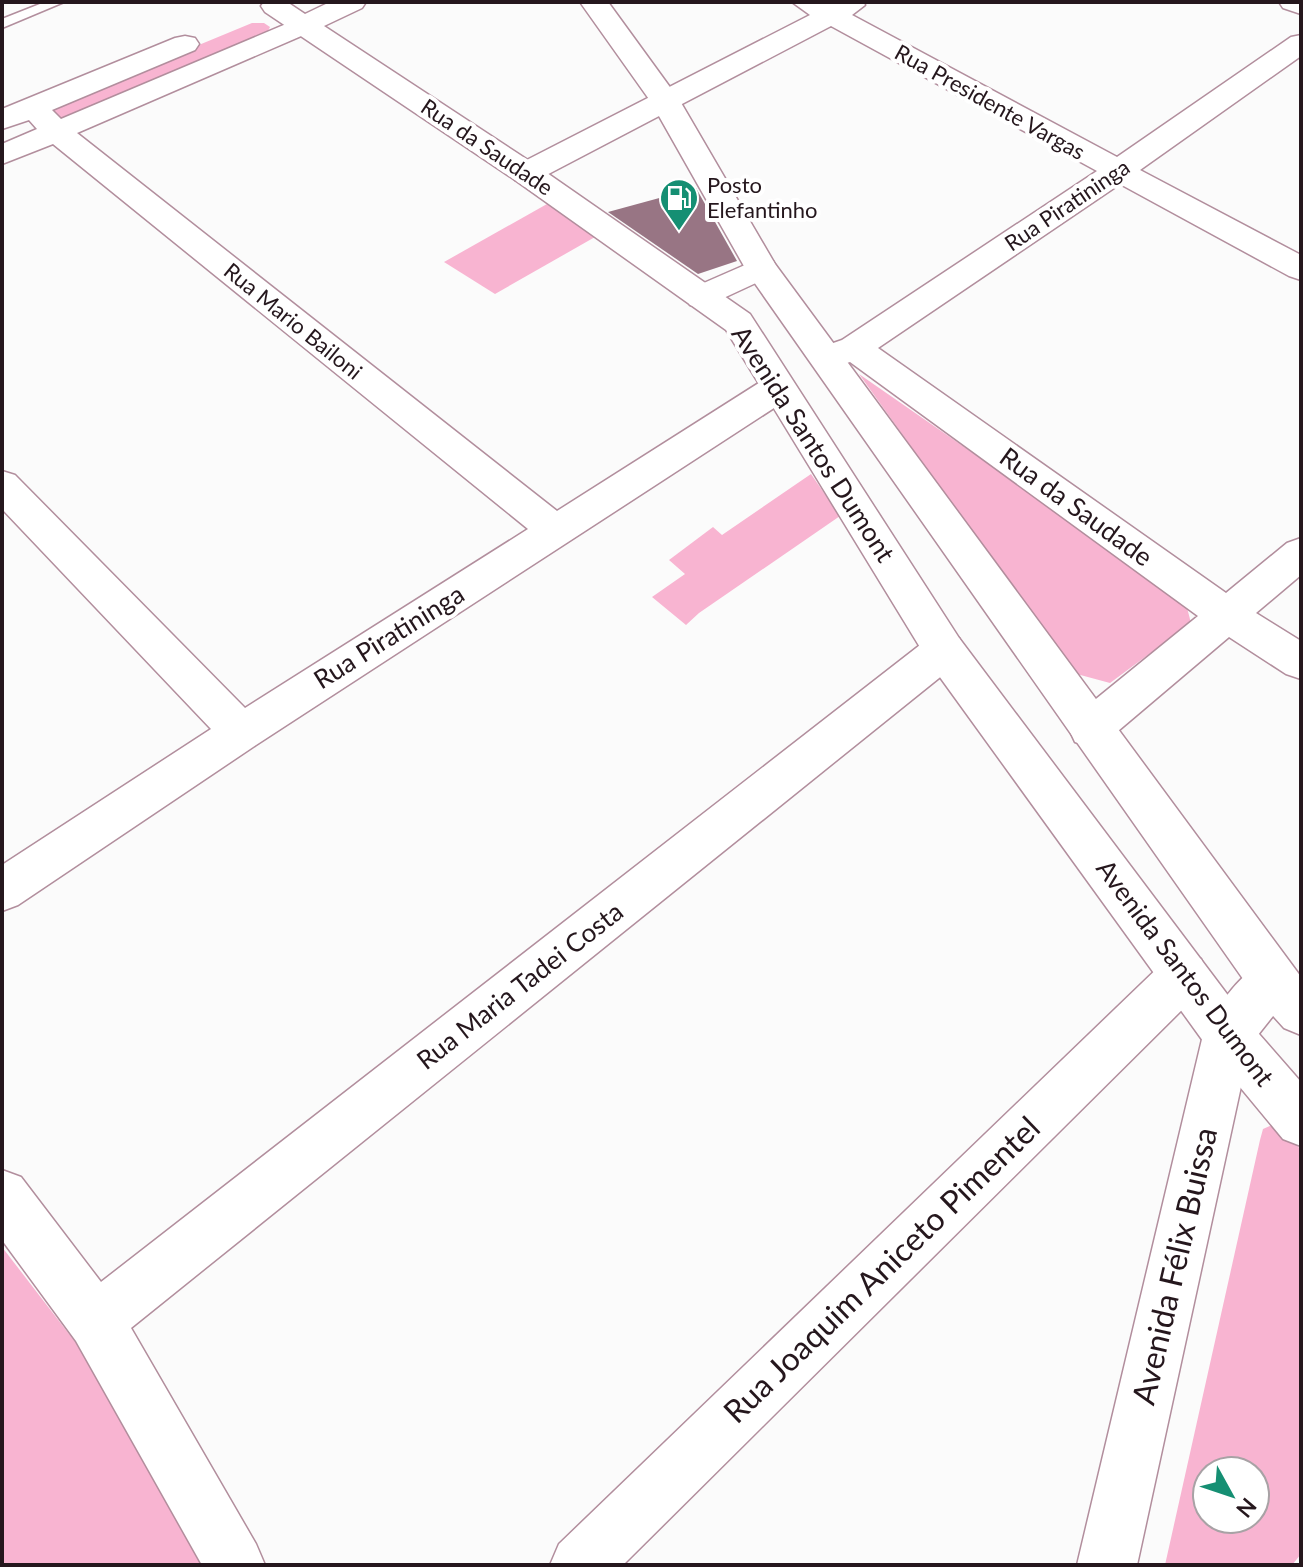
<svg xmlns="http://www.w3.org/2000/svg" width="1303" height="1567" font-family="Lato,sans-serif">
<style>
.green{fill:#f8b4d1;fill-rule:evenodd}
.building{fill:#987584}
.lines{fill:none;stroke-linecap:round;stroke-linejoin:round}
.service-casing{stroke:#b28e9d;stroke-width:3}
.minor-casing{stroke:#b28e9d;stroke-width:3}
.tertiary-casing{stroke:#b28e9d;stroke-width:3}
.service{fill:#fff;fill-rule:evenodd}
.minor{fill:#fff;fill-rule:evenodd}
.tertiary{fill:#fff;fill-rule:evenodd}
.labels{text-anchor:middle;stroke-width:8;stroke-linejoin:round;paint-order:stroke}
.far-street-label{font-size:22px;fill:#25171d;stroke:#fff}
.far-poi-label{font-size:22px;fill:#25171d;stroke:#fff;text-anchor:start}
.street-label{font-size:26px;fill:#25171d;stroke:#fff}
.near-street-label{font-size:32px;fill:#25171d;stroke:#fff}
</style>
<rect width="100%" height="100%" fill="#fbfbfb"/>
<path class="green" d="M 252,23 L 264,23 L 270,27 L 267,33 L 72,117 L 60,117 L 52,110 L 56,104 Z
M 547,204 L 595,237 L 495,294 L 444,262 Z
M 859,374 L 1185,600 L 1191,623 L 1110,683 L 1073,673 Z
M 811,474 L 840,516 L 699,613 L 686,625 L 652,597 L 685,574 L 669,560 L 713,527 L 722,535 Z
M 1272,1125 L 1281,1128 L 1301,1150 L 1301,1554 L 1292,1565 L 1165,1565 L 1260,1140 L 1263,1129 ZM 1207,1471 L 1255,1471 L 1255,1519 L 1207,1519 Z
M 2,1247 L 76,1343 L 205,1565 L 2,1565 Z"/>
<path class="building" d="M 696,188 L 737,261 L 698,274 L 608,212 Z"/>
<g class="lines">
<g class="service-casing">
<path id="service" d="M 45,2 L 64,2 L 2,28 L 2,19 Z"/>
</g>
<g class="minor-casing">
<path id="minor" d="M 792,2 L 831,4 L 863,2 L 865,5 L 852,15 L 1117,157 L 1291,37 L 1301,35 L 1301,56 L 1140,170 L 1301,255 L 1301,280 L 1289,276 L 1120,184 L 878,348 L 1226,593 L 1287,543 L 1301,538 L 1301,575 L 1256,613 L 1301,641 L 1301,679 L 1286,674 L 1229,637 L 1105,742 L 1090,747 L 1075,742 L 1069,729 L 1075,716 L 1198,616 L 850,362 L 828,369 L 816,365 L 811,357 L 816,349 L 842,340 L 1097,171 L 831,26 L 537,180 L 526,182 L 515,180 L 511,173 L 515,166 L 810,15 Z
M 1279,2 L 1301,2 L 1301,14 L 1283,8 Z
M 305,16 L 315,18 L 319,24 L 315,30 L 77,133 L 557,511 L 765,379 L 778,376 L 791,379 L 796,388 L 791,397 L 256,745 L 18,905 L 2,911 L 2,865 L 211,729 L 2,509 L 2,471 L 15,475 L 245,708 L 528,529 L 53,144 L 2,164 L 2,144 L 37,129 L 29,120 L 2,129 L 2,109 L 175,38 L 185,36 L 195,38 L 199,44 L 195,50 L 52,110 L 61,119 Z
M 761,258 L 773,261 L 777,268 L 773,275 L 702,308 L 690,305 L 685,297 L 690,289 Z
M 944,634 L 959,638 L 965,650 L 959,662 L 131,1328 L 256,1544 L 265,1565 L 202,1565 L 76,1341 L 2,1240 L 2,1170 L 21,1177 L 101,1282 L 929,638 Z
M 1184,953 L 1201,959 L 1208,975 L 1201,991 L 623,1565 L 550,1565 L 559,1544 L 1167,959 Z
M 1272,958 L 1289,964 L 1296,980 L 1289,996 L 1250,1045 L 1137,1565 L 1077,1565 L 1203,1035 C 1216,1006 1243,969 1272,958 Z"/>
</g>
<g class="tertiary-casing">
<path id="tertiary" d="M 264,2 L 287,2 L 305,14 L 330,2 L 366,2 L 362,8 L 324,26 L 537,166 L 750,314 L 959,638 L 1245,1018 L 1301,1082 L 1301,1146 L 1283,1139 L 1211,1052 L 929,662 L 726,330 L 515,180 L 265,12 L 261,6 Z
M 580,2 L 608,2 L 680,101 L 775,264 L 1301,977 L 1301,1035 L 1284,1028 L 1255,996 L 749,275 L 651,102 Z"/>
</g>
<use href="#service" class="service"/>
<use href="#minor" class="minor"/>
<use href="#tertiary" class="tertiary"/>
</g>
<defs>
<g id="fuel-pin" transform="scale(2)"><path d="M0 17L-7.5 6A9.5 9.5 0 1 1 7.5 6Z" fill="#158f73" stroke="#fff"/><path d="M-5.5-6h7V0h2V4h1.3V-2.5L3-4.5l.8-.8L6-3V5H2.5V1h-1V6h-7ZM-4.2-4.7v3.2H.2V-4.7Z" fill="#fff"/></g>
</defs>
<g fill-rule="evenodd">
<use href="#fuel-pin" x="679" y="198"/>
</g>
<g class="labels">
<g class="far-street-label">
<text transform="translate(990 102) rotate(29)" y="8">Rua Presidente Vargas</text>
<text transform="translate(487 147) rotate(34)" y="8">Rua da Saudade</text>
<text transform="translate(1067 205) rotate(-34)" y="8">Rua Piratininga</text>
<text transform="translate(293 321) rotate(39)" y="8">Rua Mario Bailoni</text>
</g>
<g class="far-poi-label">
<text x="707" y="193">Posto<tspan x="707" dy="25">Elefantinho</tspan></text>
</g>
<g class="street-label">
<text transform="translate(813 444) rotate(57)" y="9">Avenida Santos Dumont</text>
<text transform="translate(1076 507) rotate(36)" y="9">Rua da Saudade</text>
<text transform="translate(389 637) rotate(-32)" y="9">Rua Piratininga</text>
<text transform="translate(1185 973) rotate(53)" y="9">Avenida Santos Dumont</text>
<text transform="translate(520 986) rotate(-38)" y="9">Rua Maria Tadei Costa</text>
</g>
<g class="near-street-label">
<text transform="translate(1175 1266) rotate(-77)" y="11">Avenida Félix Buissa</text>
<text transform="translate(882 1270) rotate(-44)" y="11">Rua Joaquim Aniceto Pimentel</text>
</g>
</g>
<rect width="1303" height="1567" fill="none" stroke="#25171d" stroke-width="8"/>
<g transform="translate(1231 1495) rotate(130)"><circle r="38" fill="#ffffff" stroke="#a8a2a5" stroke-width="2"/>
<path d="M0-6L14 30L0 20L-14 30Z" fill="#158f73"/>
<text y="-12" font-size="22" font-weight="bold" text-anchor="middle" fill="#25171d">N</text>
</g>
</svg>
